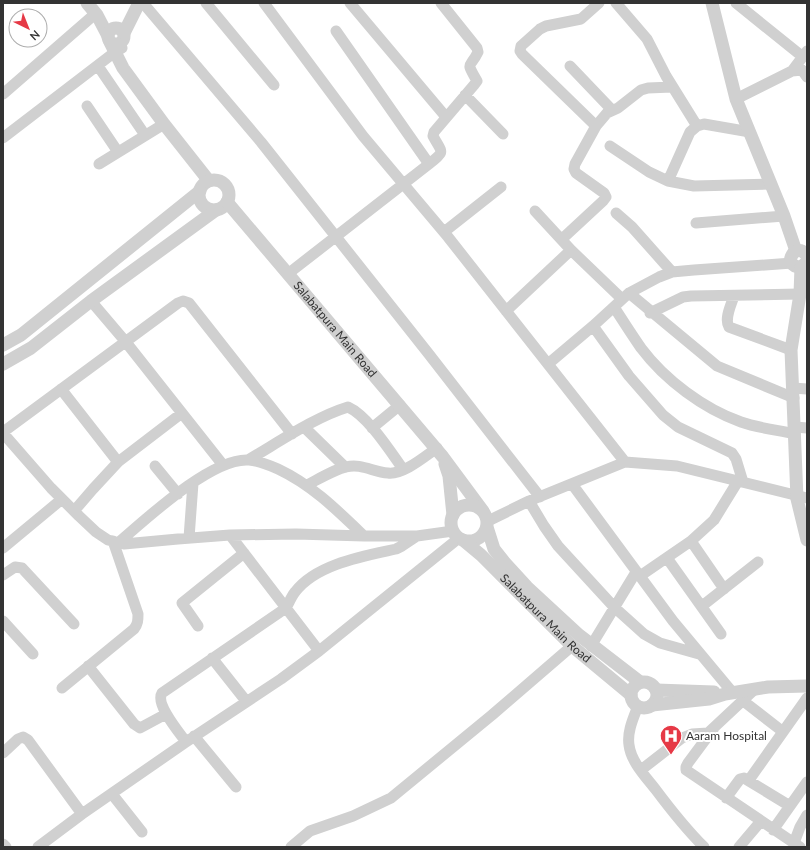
<svg xmlns="http://www.w3.org/2000/svg" width="810" height="850" font-family="Lato,sans-serif">
<style>
.lines{fill:none;stroke-linecap:round;stroke-linejoin:round}
.minor{stroke:#d0d0d0;stroke-width:11}
.tertiary{stroke:#d0d0d0;stroke-width:13}
.labels{text-anchor:middle;stroke-width:4;stroke-linejoin:round;paint-order:stroke}
.street-label{font-size:12px;fill:#333;stroke:#fff}
.poi-label{font-size:12px;fill:#333;stroke:#fff;text-anchor:start}
</style>
<rect width="100%" height="100%" fill="#fff"/>
<g class="lines">
<path class="minor" d="M 143,3 L 261,142 L 428,353 L 540,497
M 206,3 L 274,85
M 264,3 L 363,136 L 448,237 L 625,462
M 350,3 L 446,117
M 616,3 L 647,39 L 666,76 L 697,126
M 736,3 L 803,57
M 336,31 L 429,164
M 98,66 L 145,135
M 570,66 L 612,110
M 792,71 L 802,70 L 807,77
M 3,94 L 95,14
M 465,95 L 503,134
M 736,99 L 792,71 L 807,51
M 87,106 L 118,152
M 596,126 L 522,54 L 520,51 L 521,46 L 540,29 L 546,26 L 581,19 L 599,3
M 3,138 L 115,52 L 122,48
M 610,146 L 649,172 L 668,181 L 694,186 L 771,184
M 99,164 L 164,124
M 668,181 L 690,132 L 697,126 L 704,124 L 750,132
M 535,211 L 571,250 L 622,299
M 616,213 L 632,227 L 672,272
M 696,223 L 784,216
M 444,232 L 501,187
M 562,239 L 603,201 L 606,197 L 604,193 L 576,173 L 574,169 L 575,164 L 596,126 L 607,113 L 618,108 L 641,90 L 648,88 L 672,87
M 289,273 L 429,164 C 446,151 442,153 433,136 L 434,132 L 474,85 L 477,81 C 465,60 470,69 478,52 L 477,48 L 441,3
M 629,293 L 717,366 L 794,398
M 734,296 C 731,305 724,319 729,327 L 791,350
M 91,301 L 125,341 L 223,465
M 614,307 C 623,321 632,335 641,348 C 665,380 704,409 741,422 C 758,428 777,430 795,434
M 506,311 L 571,250
M 650,313 L 683,297 L 691,296 L 800,294
M 593,326 L 629,376 L 663,415 L 678,427 L 732,453 L 736,459 L 743,482
M 548,364 L 593,326 L 629,293 L 659,277 L 672,272 L 694,270 L 792,263
M 793,388 L 807,389
M 61,389 L 118,462
M 304,427 L 345,467
M 795,427 L 807,428
M 372,428 L 400,405
M 3,432 L 178,303 L 183,301 L 189,303 L 292,434
M 3,433 L 51,488 L 79,516 L 96,532 L 108,540 L 124,544 L 178,539 L 230,535 L 296,534 L 364,536 L 417,536 L 453,531
M 248,460 C 279,442 315,417 348,407 C 368,416 390,451 403,469
M 155,466 L 178,494
M 572,484 L 673,621 L 733,693
M 307,485 C 317,480 335,469 346,467 C 361,463 373,472 388,473 C 403,475 424,457 437,448
M 529,501 L 544,526 L 558,546 L 614,607 L 644,634 L 660,643 L 699,654
M 74,511 L 93,489 L 118,462 L 182,413
M 488,521 L 529,501 L 625,462 L 677,466 L 807,498
M 230,535 L 319,651
M 189,538 L 193,483
M 691,541 L 724,589
M 118,543 C 146,519 212,457 249,460 C 260,461 269,465 278,469 C 312,485 337,510 364,536
M 3,548 L 62,499
M 667,558 L 721,634
M 3,575 L 15,567 L 22,568 L 74,624
M 640,576 L 691,541 L 714,520 L 738,481
M 702,606 L 758,562
M 3,621 L 33,654
M 198,626 L 182,603 L 244,553
M 591,646 L 636,572
M 212,658 L 246,701
M 88,666 L 134,724 L 140,728 L 166,714
M 62,688 L 134,629 C 138,624 138,620 138,614 L 113,541
M 742,700 L 782,731
M 638,706 C 633,719 627,732 629,745 C 631,762 646,777 656,790 C 671,810 686,829 704,847
M 714,728 L 688,763 L 686,767 L 686,770 L 800,847
M 194,736 L 236,787
M 186,742 C 179,732 155,704 162,693 L 286,608 C 289,603 291,597 295,592 C 316,564 364,556 396,549 L 402,546 L 417,536
M 3,753 L 18,739 L 23,737 L 28,740 L 82,814
M 641,770 L 682,738 L 692,734 L 708,733 L 755,689
M 749,780 L 807,698
M 112,794 L 142,832
M 726,798 L 740,779 L 744,778 L 790,806
M 773,830 L 807,782
M 794,843 L 800,827 L 807,815
M 3,844 L 6,847
M 38,847 L 82,814 L 186,742 L 281,679 L 319,651 L 459,538
M 291,847 L 310,831 L 353,816 L 391,798 L 492,715 L 572,646
M 739,847 L 761,821"/>
<g class="tertiary">
<path d="M 87,3 L 97,15 L 108,36"/>
<path d="M 712,3 L 736,99 L 784,216 L 796,251"/>
<circle cx="116" cy="36" r="8"/>
<path d="M 124,33 L 139,3"/>
<path d="M 110,42 L 123,68 L 164,124 L 209,181"/>
<circle cx="214" cy="195" r="15"/>
<path id="s1" d="M 227,202 L 443,457 L 483,511"/>
<path d="M 807,262 L 801,267 C 780,267 796,239 807,256"/>
<path d="M 801,267 L 800,294 L 791,350 L 797,499 L 807,540"/>
<path d="M 3,345 L 21,335 L 200,191"/>
<path d="M 3,364 L 31,348 L 91,301 L 216,210"/>
<path d="M 445,464 L 449,476 L 453,515"/>
<circle cx="469" cy="523" r="18"/>
<path d="M 487,527 L 494,549 L 505,563 L 527,587 L 579,635 L 640,682"/>
<path id="s2" d="M 463,540 L 481,555 L 572,646 L 631,695"/>
<circle cx="644" cy="695" r="13"/>
<path d="M 656,690 L 714,692"/>
<path d="M 652,705 L 709,699 L 725,694 L 768,687 L 807,686"/>
</g>
</g>
<defs>
<g id="hospital-pin" transform="scale(1.15)"><path d="M0 17L-7.5 6A9.5 9.5 0 1 1 7.5 6Z" fill="#e63946" stroke="#fff"/><path d="M-5-5h3v3.5h4V-5h3V5h-3V1.5h-4V5h-3Z" fill="#fff"/></g>
</defs>
<g fill-rule="evenodd">
<use href="#hospital-pin" x="671" y="736"/>
</g>
<g class="labels">
<g class="street-label">
<text dy="4" stroke="none"><textPath href="#s1" startOffset="167">Salabatpura Main Road</textPath></text>
<text dy="4" stroke="none"><textPath href="#s2" startOffset="114">Salabatpura Main Road</textPath></text>
</g>
<g class="poi-label">
<text x="686" y="740">Aaram Hospital</text>
</g>
</g>
<rect width="810" height="850" fill="none" stroke="#333333" stroke-width="8"/>
<g transform="translate(28 28) rotate(137)"><circle r="19" fill="#ffffff" stroke="#adadad"/>
<path d="M0-3L7 15L0 10L-7 15Z" fill="#e63946"/>
<text y="-6" font-size="11" font-weight="bold" text-anchor="middle" fill="#333333">N</text>
</g>
</svg>
